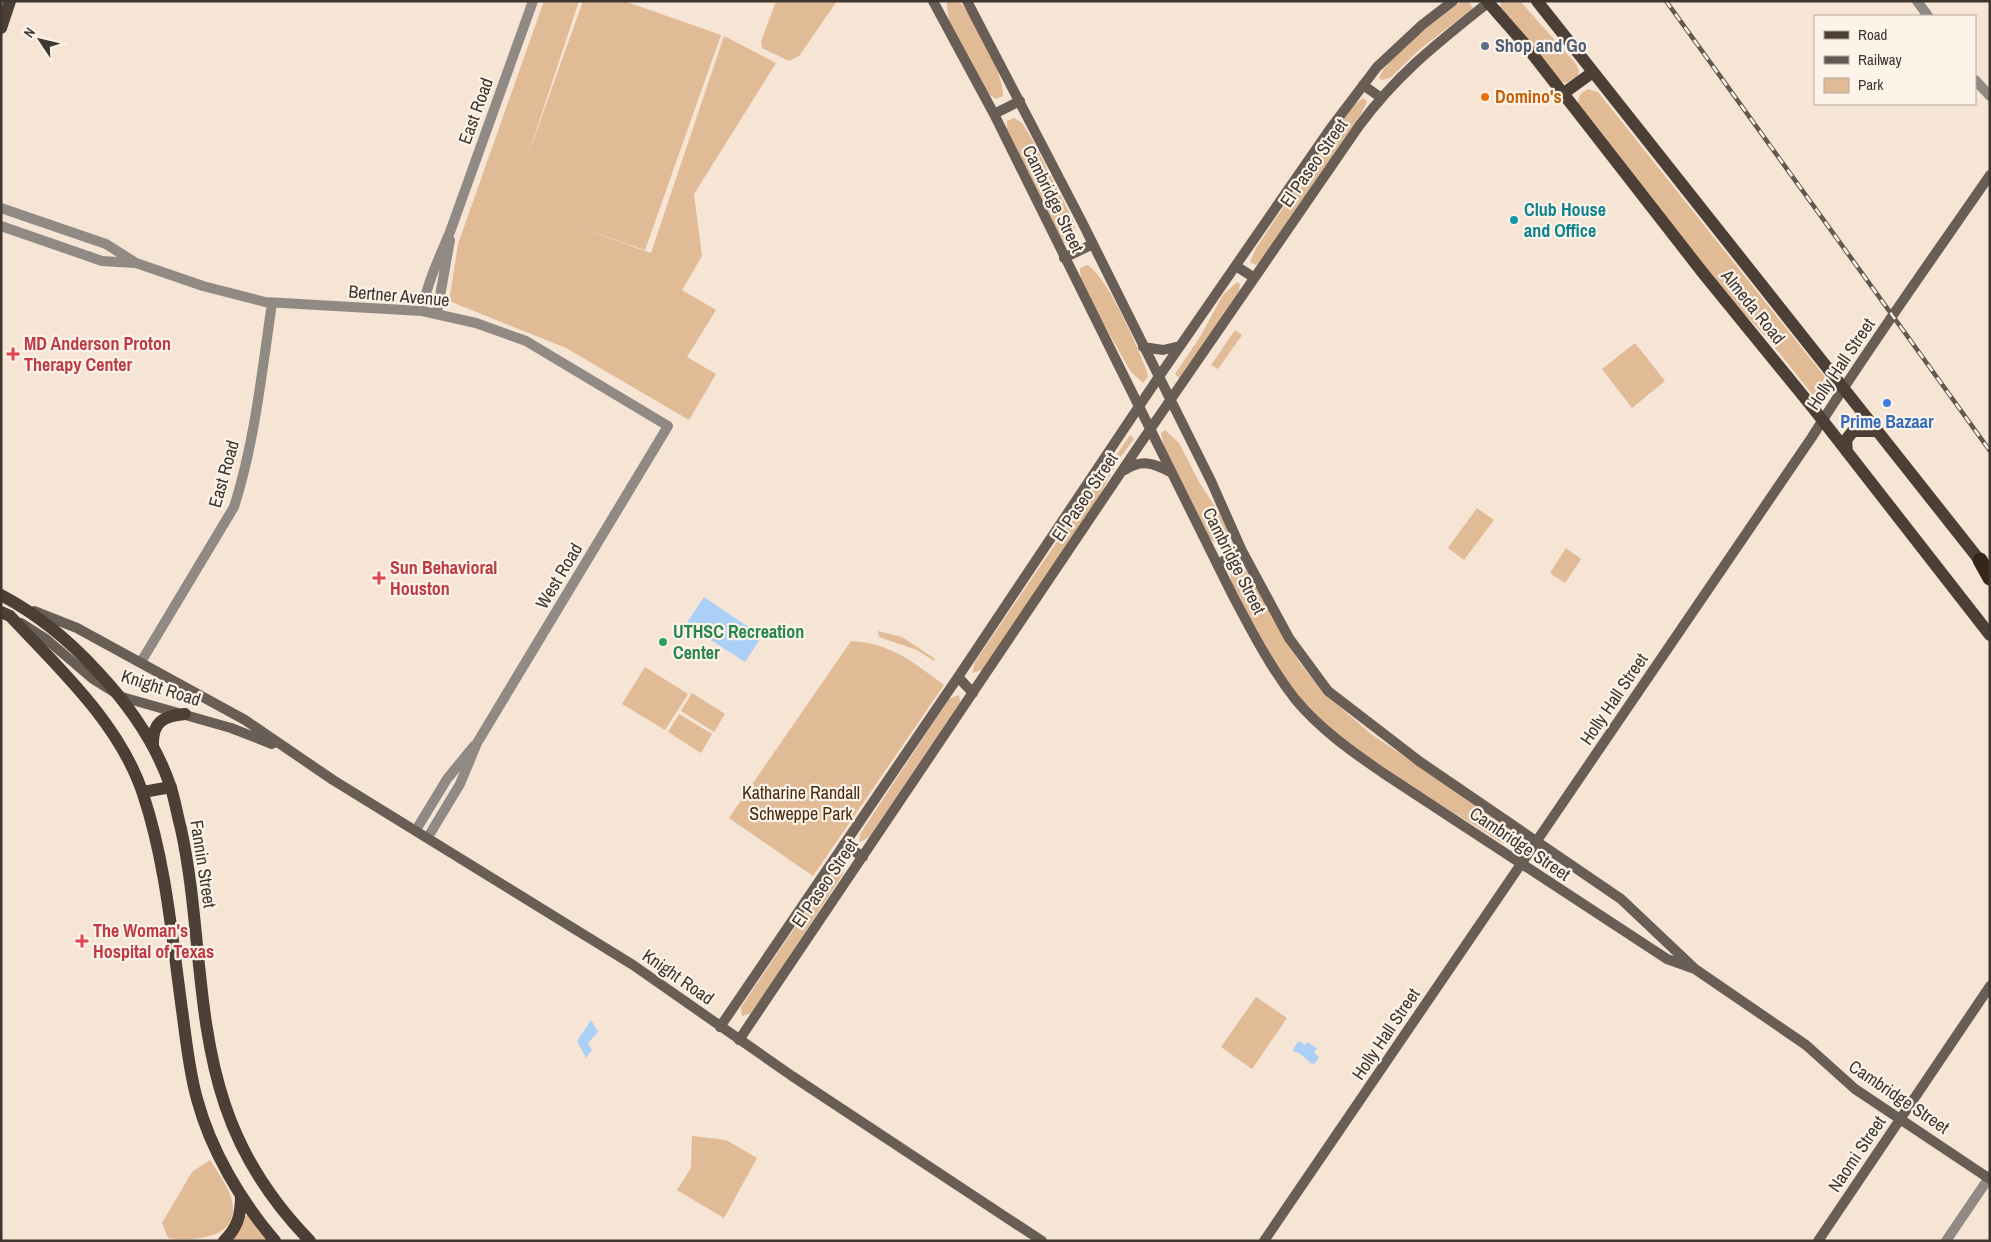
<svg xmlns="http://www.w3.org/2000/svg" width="1991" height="1242" font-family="'Archivo Narrow',sans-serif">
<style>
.green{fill:#e1ba96}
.water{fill:#accff8}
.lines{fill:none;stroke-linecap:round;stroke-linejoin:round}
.street{stroke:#918a84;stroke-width:10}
.secondary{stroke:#695e55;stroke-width:10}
.primary{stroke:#4c3f35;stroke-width:12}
.highway{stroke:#34261b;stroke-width:15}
.rail-casing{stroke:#625951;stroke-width:4.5}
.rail{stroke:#fdf3e9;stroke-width:2.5;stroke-dasharray:8;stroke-linecap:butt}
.service-dot{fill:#5c6f8a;stroke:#fdf3e9;stroke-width:2}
.food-dot{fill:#e8710a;stroke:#fdf3e9;stroke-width:2}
.culture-dot{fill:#0f9aa8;stroke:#fdf3e9;stroke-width:2}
.health-dot{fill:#e0444e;stroke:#fdf3e9;stroke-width:2}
.shop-dot{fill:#3f7fe0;stroke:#fdf3e9;stroke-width:2}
.leisure-dot{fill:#2e9e5b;stroke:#fdf3e9;stroke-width:2}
.labels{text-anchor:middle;stroke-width:4.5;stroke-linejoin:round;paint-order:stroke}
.service-label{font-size:18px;font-weight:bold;fill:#4e5e75;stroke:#fdf3e9;text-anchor:start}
.food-label{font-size:18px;font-weight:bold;fill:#c56008;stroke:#fdf3e9;text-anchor:start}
.street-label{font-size:18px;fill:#3e3731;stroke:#fdf3e9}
.culture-label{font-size:18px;font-weight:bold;fill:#0d838f;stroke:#fdf3e9;text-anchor:start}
.health-label{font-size:18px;font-weight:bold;fill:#be3a42;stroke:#fdf3e9;text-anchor:start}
.shop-label{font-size:18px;font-weight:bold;fill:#366cbe;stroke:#fdf3e9}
.leisure-label{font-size:18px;font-weight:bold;fill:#27864d;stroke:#fdf3e9;text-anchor:start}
.park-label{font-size:18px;fill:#482c0f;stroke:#fdf3e9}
</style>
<rect width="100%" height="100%" fill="#f6e4d4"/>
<path class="green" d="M 544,1 L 579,1 L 527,158 L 583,1 L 624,1 L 721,35 L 645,250 L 575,226 L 651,253 L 724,36 L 776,63 L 694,194 L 702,256 L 682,290 L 716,310 L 687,357 L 716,374 L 689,420 L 566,348 L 449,301 L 458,244 Z
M 776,1 L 837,1 L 799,56 L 789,61 L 762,48 L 761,42 Z
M 950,1 L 958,1 C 974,15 1004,74 1003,96 L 996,99 L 986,92 C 973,67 946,30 947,3 Z
M 1462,1 L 1468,1 L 1473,8 L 1419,50 L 1390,78 L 1382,80 L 1379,78 C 1390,52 1439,19 1462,1 Z
M 1501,1 L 1520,1 L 1576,64 L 1579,71 L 1578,76 L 1566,83 L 1557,80 L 1500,8 Z
M 1588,89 L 1598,92 L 1825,377 L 1816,399 L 1769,340 L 1735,304 L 1579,108 C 1577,98 1579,94 1588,89 Z
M 1363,98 L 1367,102 L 1361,114 L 1269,250 L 1256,265 L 1250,262 L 1256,248 L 1339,125 L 1352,106 Z
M 1014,118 L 1022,123 L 1032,139 L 1074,222 L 1077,243 L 1069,246 L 1061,240 L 1007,130 L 1007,121 Z
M 1087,265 C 1106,274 1138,347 1146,369 L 1148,377 L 1143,383 L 1131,372 L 1081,284 L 1080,268 Z
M 1237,282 L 1240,284 L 1239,292 L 1184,375 L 1179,378 L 1175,374 L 1200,337 L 1223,295 Z
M 1235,330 L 1242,335 L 1218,369 L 1211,365 Z
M 1635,343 L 1665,381 L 1632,408 L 1602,369 Z
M 1165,430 L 1179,443 L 1199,482 L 1223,519 L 1227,530 L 1228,545 L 1222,548 L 1209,538 L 1164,447 L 1161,433 Z
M 1130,435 L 1134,439 L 1117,462 L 1094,506 L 982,670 L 972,673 L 975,662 L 983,650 Z
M 1477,508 L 1494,520 L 1464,560 L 1448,548 Z
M 1566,548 L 1581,559 L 1565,583 L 1550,573 Z
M 1239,567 L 1248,572 L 1284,638 L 1299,662 L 1325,694 L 1371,734 L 1516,832 L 1520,838 L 1516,845 L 1502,843 C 1431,796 1350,758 1294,691 C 1277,670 1265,646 1252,623 C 1244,608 1228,588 1231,571 Z
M 878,631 L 902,637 L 935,659 L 934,661 L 917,650 L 879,637 Z
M 851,641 C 893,644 911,661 944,685 L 813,876 L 729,818 Z
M 645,667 L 688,694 L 665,730 L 622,704 Z
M 692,693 L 725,714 L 714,732 L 681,711 Z
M 959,695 L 960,702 L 870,836 L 859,843 L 860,834 L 949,699 Z
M 679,714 L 712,734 L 701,753 L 668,732 Z
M 844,864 L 843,874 L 752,1013 L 742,1016 L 741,1007 L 836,867 Z
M 1256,997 L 1287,1018 L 1252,1069 L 1221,1047 Z
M 692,1136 L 726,1140 L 757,1158 L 724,1218 L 677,1190 L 691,1168 Z
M 210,1160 C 217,1171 227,1185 231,1197 C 243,1238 197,1242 168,1238 L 162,1223 L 192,1172 Z
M 249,1215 L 269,1241 L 232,1241 L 245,1216 Z"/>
<path class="water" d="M 704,597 L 762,636 L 745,662 L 686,624 Z
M 591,1020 L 598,1032 L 588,1043 L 592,1050 L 586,1058 L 577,1041 Z
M 1298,1042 L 1302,1042 L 1304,1046 L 1307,1042 L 1317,1048 L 1314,1053 L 1319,1057 L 1315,1063 L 1312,1064 L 1299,1053 L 1294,1052 L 1293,1049 Z"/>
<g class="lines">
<path class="street" d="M 1917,1 L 1928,16
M 1975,80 L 1990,96
M 1,208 L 106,244 L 136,263 L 203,286 L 265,302 L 422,311 L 476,323 L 526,341 L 668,426 L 477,743 L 460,784 L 428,837
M 1,226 L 102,261 L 135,263
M 422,311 C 427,283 439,258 450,232 L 533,1
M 437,313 L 450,240
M 141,662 L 234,507 C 255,441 262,371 272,303
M 416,830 L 447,779 L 474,746
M 1946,1241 L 1990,1176"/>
<path class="secondary" d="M 933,1 L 994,114 L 1232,594 C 1251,630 1270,667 1295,699 C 1320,729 1351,751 1383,773 L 1667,959 L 1692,968
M 967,1 L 1082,222 L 1211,481 L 1242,551 L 1289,638 L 1328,691 L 1419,761 L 1621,899 L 1695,969 L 1806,1045 L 1855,1089 L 1990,1179
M 1363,85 L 1380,97
M 994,114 L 1020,101
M 1064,258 L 1091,245
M 1236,266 L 1253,277
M 1143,347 L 1163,350 L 1180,346
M 1125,470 C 1141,459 1154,463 1170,472
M 1218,564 L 1242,551
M 34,611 L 77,628 L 245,720 L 333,780 L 633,965 L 792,1076 L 1042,1241
M 21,623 L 46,639 L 93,679 L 122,697 L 231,728 L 272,744
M 958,677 L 973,693
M 844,844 L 863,857
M 720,1027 L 958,677 L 1158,378 L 1330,129 L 1377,67 L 1422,25 L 1453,1
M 739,1040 L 1140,444 L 1359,126 C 1399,72 1439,42 1490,1
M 1264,1241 L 1812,437 C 1868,348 1930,262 1990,175
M 1818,1241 L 1990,986"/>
<path class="primary" d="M 1487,1 L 1523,42 L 1703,273 L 1813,408 L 1990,635
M 1537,1 L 1985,567
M 1,28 L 10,1
M 1564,93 L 1593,72
M 1847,452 L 1846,440 L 1853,431 L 1877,431
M 1,595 C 39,615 70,641 98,672 C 129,705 155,742 170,785 C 175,799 177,815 181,829 C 201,920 195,1016 225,1105 C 242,1156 272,1202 310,1241
M 1,612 L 10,616 C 59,668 120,724 143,794 C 166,863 172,937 182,1010 C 186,1039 189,1071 197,1099 C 211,1151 241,1201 275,1241
M 153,746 C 152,722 163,716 185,714
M 143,792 L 171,787
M 224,1241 C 238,1227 241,1215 241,1195"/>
<path class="highway" d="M 1980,560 L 1990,578"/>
<g class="rail-casing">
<path id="rail" d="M 1666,1 L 1990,451"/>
</g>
<use href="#rail" class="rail"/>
</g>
<circle class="service-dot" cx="1485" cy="46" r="5"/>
<circle class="food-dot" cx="1485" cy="97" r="5"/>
<circle class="culture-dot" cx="1514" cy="220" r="5"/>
<g class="health-dot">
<path d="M10.5 346.5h5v5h5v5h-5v5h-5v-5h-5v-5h5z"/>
<path d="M376.5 570.5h5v5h5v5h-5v5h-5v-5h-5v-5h5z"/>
<path d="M79.5 933.5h5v5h5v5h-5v5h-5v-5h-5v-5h5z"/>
</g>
<circle class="shop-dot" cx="1887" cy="403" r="5"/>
<circle class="leisure-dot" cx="663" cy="642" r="5"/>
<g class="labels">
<g class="service-label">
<text x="1495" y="52">Shop and Go</text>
</g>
<g class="food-label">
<text x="1495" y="103">Domino's</text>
</g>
<g class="street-label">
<text transform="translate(476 111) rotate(-70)" y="6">East Road</text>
<text transform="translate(1314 163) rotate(-55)" y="6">El Paseo Street</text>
<text transform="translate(1053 199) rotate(64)" y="6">Cambridge Street</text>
<text transform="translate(399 296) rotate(5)" y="6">Bertner Avenue</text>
<text transform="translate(1753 307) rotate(51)" y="6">Almeda Road</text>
<text transform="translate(1841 364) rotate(-56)" y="6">Holly Hall Street</text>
<text transform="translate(224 474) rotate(-74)" y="6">East Road</text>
<text transform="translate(1085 497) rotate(-56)" y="6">El Paseo Street</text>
<text transform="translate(1234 561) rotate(63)" y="6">Cambridge Street</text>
<text transform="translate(559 576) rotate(-59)" y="6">West Road</text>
<text transform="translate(161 688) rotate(18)" y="6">Knight Road</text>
<text transform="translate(1614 699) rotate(-56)" y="6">Holly Hall Street</text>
<text transform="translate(1520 844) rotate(34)" y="6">Cambridge Street</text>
<text transform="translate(203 864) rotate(81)" y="6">Fannin Street</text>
<text transform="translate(825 883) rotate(-56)" y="6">El Paseo Street</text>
<text transform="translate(678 977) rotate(35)" y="6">Knight Road</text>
<text transform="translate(1386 1034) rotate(-56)" y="6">Holly Hall Street</text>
<text transform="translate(1899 1097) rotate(34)" y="6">Cambridge Street</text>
<text transform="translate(1857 1154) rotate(-56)" y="6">Naomi Street</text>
</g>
<g class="culture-label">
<text x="1524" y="216">Club House<tspan x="1524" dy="21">and Office</tspan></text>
</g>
<g class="health-label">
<text x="24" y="350">MD Anderson Proton<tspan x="24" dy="21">Therapy Center</tspan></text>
<text x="390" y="574">Sun Behavioral<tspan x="390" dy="21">Houston</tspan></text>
<text x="93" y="937">The Woman's<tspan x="93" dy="21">Hospital of Texas</tspan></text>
</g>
<g class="shop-label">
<text x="1887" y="428">Prime Bazaar</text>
</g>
<g class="leisure-label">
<text x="673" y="638">UTHSC Recreation<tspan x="673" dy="21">Center</tspan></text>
</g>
<g class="park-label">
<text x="801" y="799">Katharine Randall<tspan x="801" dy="21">Schweppe Park</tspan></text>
</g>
</g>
<rect width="1991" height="1242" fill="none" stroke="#3e3731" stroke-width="5"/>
<rect x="1814" y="15" width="162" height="90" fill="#fdf3e9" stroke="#b1a89f"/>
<rect x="1824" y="31" width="25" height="8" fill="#4c3f35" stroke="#b1a89f"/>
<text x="1858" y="40" font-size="15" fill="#3e3731">Road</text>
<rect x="1824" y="56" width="25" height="8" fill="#625951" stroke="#b1a89f"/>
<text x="1858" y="65" font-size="15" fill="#3e3731">Railway</text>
<rect x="1824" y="78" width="25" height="15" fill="#e1ba96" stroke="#b1a89f"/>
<text x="1858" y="90" font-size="15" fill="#3e3731">Park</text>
<g transform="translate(40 40) rotate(305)" stroke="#fdf3e9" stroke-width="4" paint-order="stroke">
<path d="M0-4L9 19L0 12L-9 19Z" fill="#3e3731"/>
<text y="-8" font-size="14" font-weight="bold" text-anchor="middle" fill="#3e3731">N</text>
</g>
</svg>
